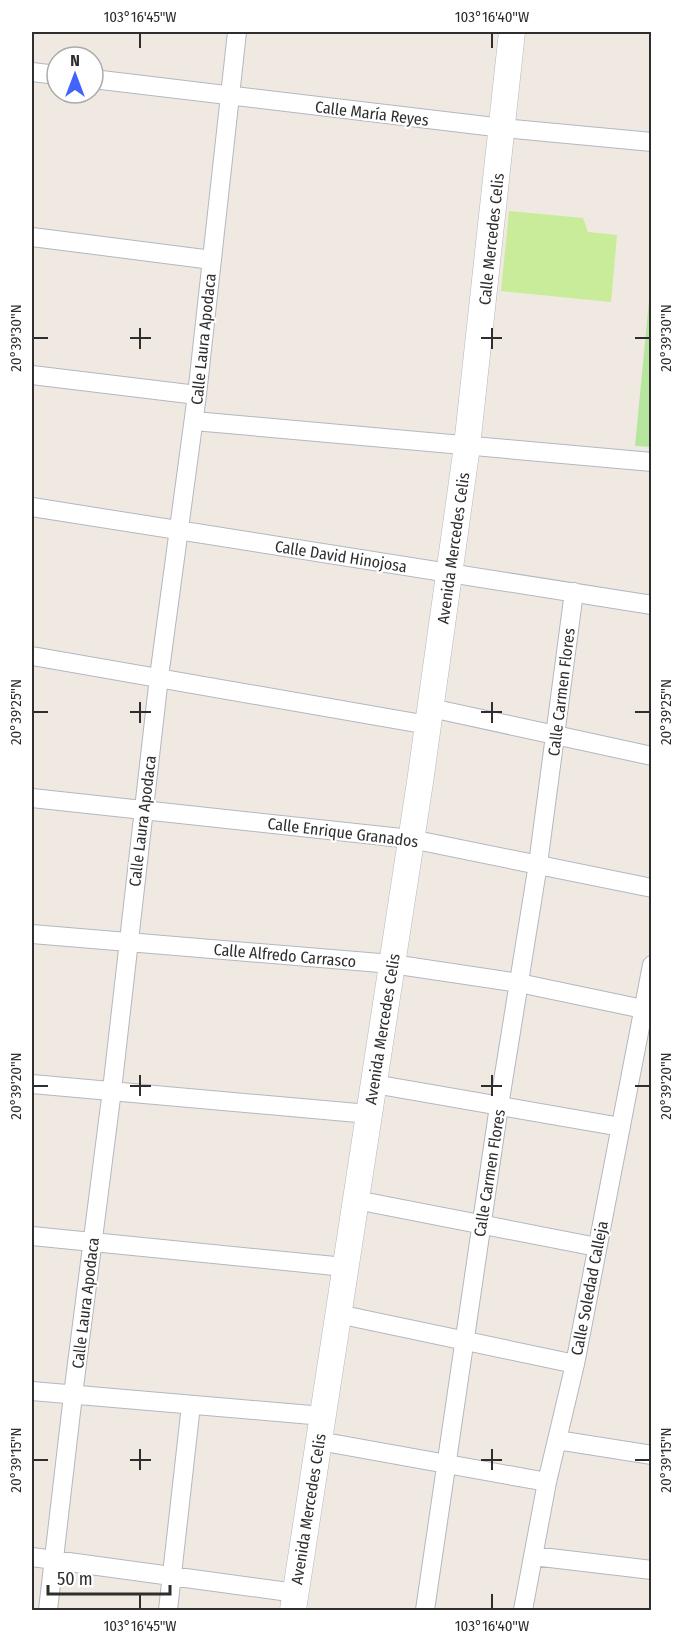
<svg xmlns="http://www.w3.org/2000/svg" width="683" height="1642" font-family="'Fira Sans Condensed',sans-serif">
<style>
.green{fill:#b6e59e}
.pitch{fill:#c9ec9a}
.lines{fill:none;stroke-linecap:round;stroke-linejoin:round}
.street-casing{stroke:#b4b7c1;stroke-width:20}
.secondary-casing{stroke:#b4b7c1;stroke-width:27}
.street{stroke:#fff;stroke-width:18}
.secondary{stroke:#fff;stroke-width:26}
.ticks{fill:none;stroke:#2e2e2e;stroke-width:2}
.labels{text-anchor:middle;stroke-width:4.5;stroke-linejoin:round;paint-order:stroke}
.street-label{font-size:16px;fill:#2e2e2e;stroke:#fff}
.neatline{fill:none;stroke:#2e2e2e;stroke-width:2}
.ticks-label{font-size:15px;text-anchor:middle;fill:#2e2e2e}
</style>
<rect width="100%" height="100%" fill="#efe9e1"/>
<path class="green" d="M 651,280 L 652,447 L 651,447 L 635,446 Z"/>
<path class="pitch" d="M 509,211 L 583,218 L 588,232 L 617,235 L 611,302 L 501,291 Z"/>
<g class="lines">
<g class="street-casing">
<path id="street" d="M 32,72 L 57,75
M 93,79 L 503,128 L 652,142
M 32,237 L 212,260
M 32,375 L 197,395
M 194,421 L 652,462
M 32,507 L 652,605
M 32,656 L 428,725
M 431,708 L 652,756
M 32,798 L 411,839 L 652,888
M 32,934 L 392,964 L 519,983 L 643,1009
M 32,1084 L 369,1114
M 374,1084 L 621,1127
M 356,1200 L 597,1247
M 32,1236 L 345,1267
M 338,1314 L 575,1364
M 32,1391 L 323,1416
M 557,1440 L 652,1455
M 319,1441 L 547,1482
M 533,1556 L 652,1570
M 32,1557 L 296,1593
M 48,1610 L 73,1395 L 112,1090 L 159,677 L 197,395 L 237,32
M 168,1610 L 191,1405
M 425,1610 L 499,1106 L 538,864 L 574,592
M 523,1610 L 547,1482 L 575,1364 L 652,965"/>
</g>
<g class="secondary-casing">
<path id="secondary" d="M 293,1610 L 420,782 L 467,446 L 512,32"/>
</g>
<use href="#street" class="street"/>
<use href="#secondary" class="secondary"/>
</g>
<path class="ticks" d="M 140,33 L 140,48M 492,33 L 492,48M 140,328 L 140,349M 492,328 L 492,349M 33,338 L 48,338M 130,338 L 151,338M 481,338 L 502,338M 635,338 L 650,338M 140,702 L 140,723M 492,702 L 492,723M 33,712 L 48,712M 130,712 L 151,712M 481,712 L 502,712M 635,712 L 650,712M 140,1075 L 140,1096M 492,1075 L 492,1096M 33,1086 L 48,1086M 130,1086 L 151,1086M 481,1086 L 502,1086M 635,1086 L 650,1086M 140,1449 L 140,1470M 492,1449 L 492,1470M 33,1460 L 48,1460M 130,1460 L 151,1460M 481,1460 L 502,1460M 635,1460 L 650,1460M 140,1594 L 140,1609M 492,1594 L 492,1609"/>
<g class="labels">
<g class="street-label">
<text transform="translate(372 113) rotate(7)" y="6">Calle María Reyes</text>
<text transform="translate(491 239) rotate(-84)" y="6">Calle Mercedes Celis</text>
<text transform="translate(203 339) rotate(-84)" y="6">Calle Laura Apodaca</text>
<text transform="translate(453 548) rotate(-82)" y="6">Avenida Mercedes Celis</text>
<text transform="translate(341 556) rotate(9)" y="6">Calle David Hinojosa</text>
<text transform="translate(561 692) rotate(-83)" y="6">Calle Carmen Flores</text>
<text transform="translate(142 821) rotate(-83)" y="6">Calle Laura Apodaca</text>
<text transform="translate(343 832) rotate(7)" y="6">Calle Enrique Granados</text>
<text transform="translate(285 955) rotate(5)" y="6">Calle Alfredo Carrasco</text>
<text transform="translate(382 1029) rotate(-81)" y="6">Avenida Mercedes Celis</text>
<text transform="translate(489 1173) rotate(-81)" y="6">Calle Carmen Flores</text>
<text transform="translate(589 1288) rotate(-79)" y="6">Calle Soledad Calleja</text>
<text transform="translate(85 1303) rotate(-83)" y="6">Calle Laura Apodaca</text>
<text transform="translate(308 1509) rotate(-81)" y="6">Avenida Mercedes Celis</text>
</g>
</g>
<rect width="683" height="1642" fill="none" stroke="#ffffff" stroke-width="66"/>
<g transform="translate(75 75)"><circle r="28" fill="#ffffff" stroke="#ababab" stroke-width="1.5"/>
<path d="M0-4.5L10 22L0 15L-10 22Z" fill="#4264fb"/>
<text y="-9" font-size="16" font-weight="bold" text-anchor="middle" fill="#2e2e2e">N</text>
</g>
<path d="M48 1585v9h122v-9" fill="none" stroke="#2e2e2e" stroke-width="3"/>
<text x="57" y="1585" font-size="18" fill="#2e2e2e" stroke="#ffffff" stroke-width="4.5" paint-order="stroke">50 m</text>
<rect x="33" y="33" width="617" height="1576" class="neatline"/>
<g class="ticks-label">
<text x="140" y="22">103°16'45"W</text>
<text x="492" y="22">103°16'40"W</text>
<text transform="translate(16 338) rotate(-90)" y="5">20°39'30"N</text>
<text transform="translate(666 338) rotate(-90)" y="5">20°39'30"N</text>
<text transform="translate(16 712) rotate(-90)" y="5">20°39'25"N</text>
<text transform="translate(666 712) rotate(-90)" y="5">20°39'25"N</text>
<text transform="translate(16 1086) rotate(-90)" y="5">20°39'20"N</text>
<text transform="translate(666 1086) rotate(-90)" y="5">20°39'20"N</text>
<text transform="translate(16 1460) rotate(-90)" y="5">20°39'15"N</text>
<text transform="translate(666 1460) rotate(-90)" y="5">20°39'15"N</text>
<text x="140" y="1631">103°16'45"W</text>
<text x="492" y="1631">103°16'40"W</text>
</g>
</svg>
